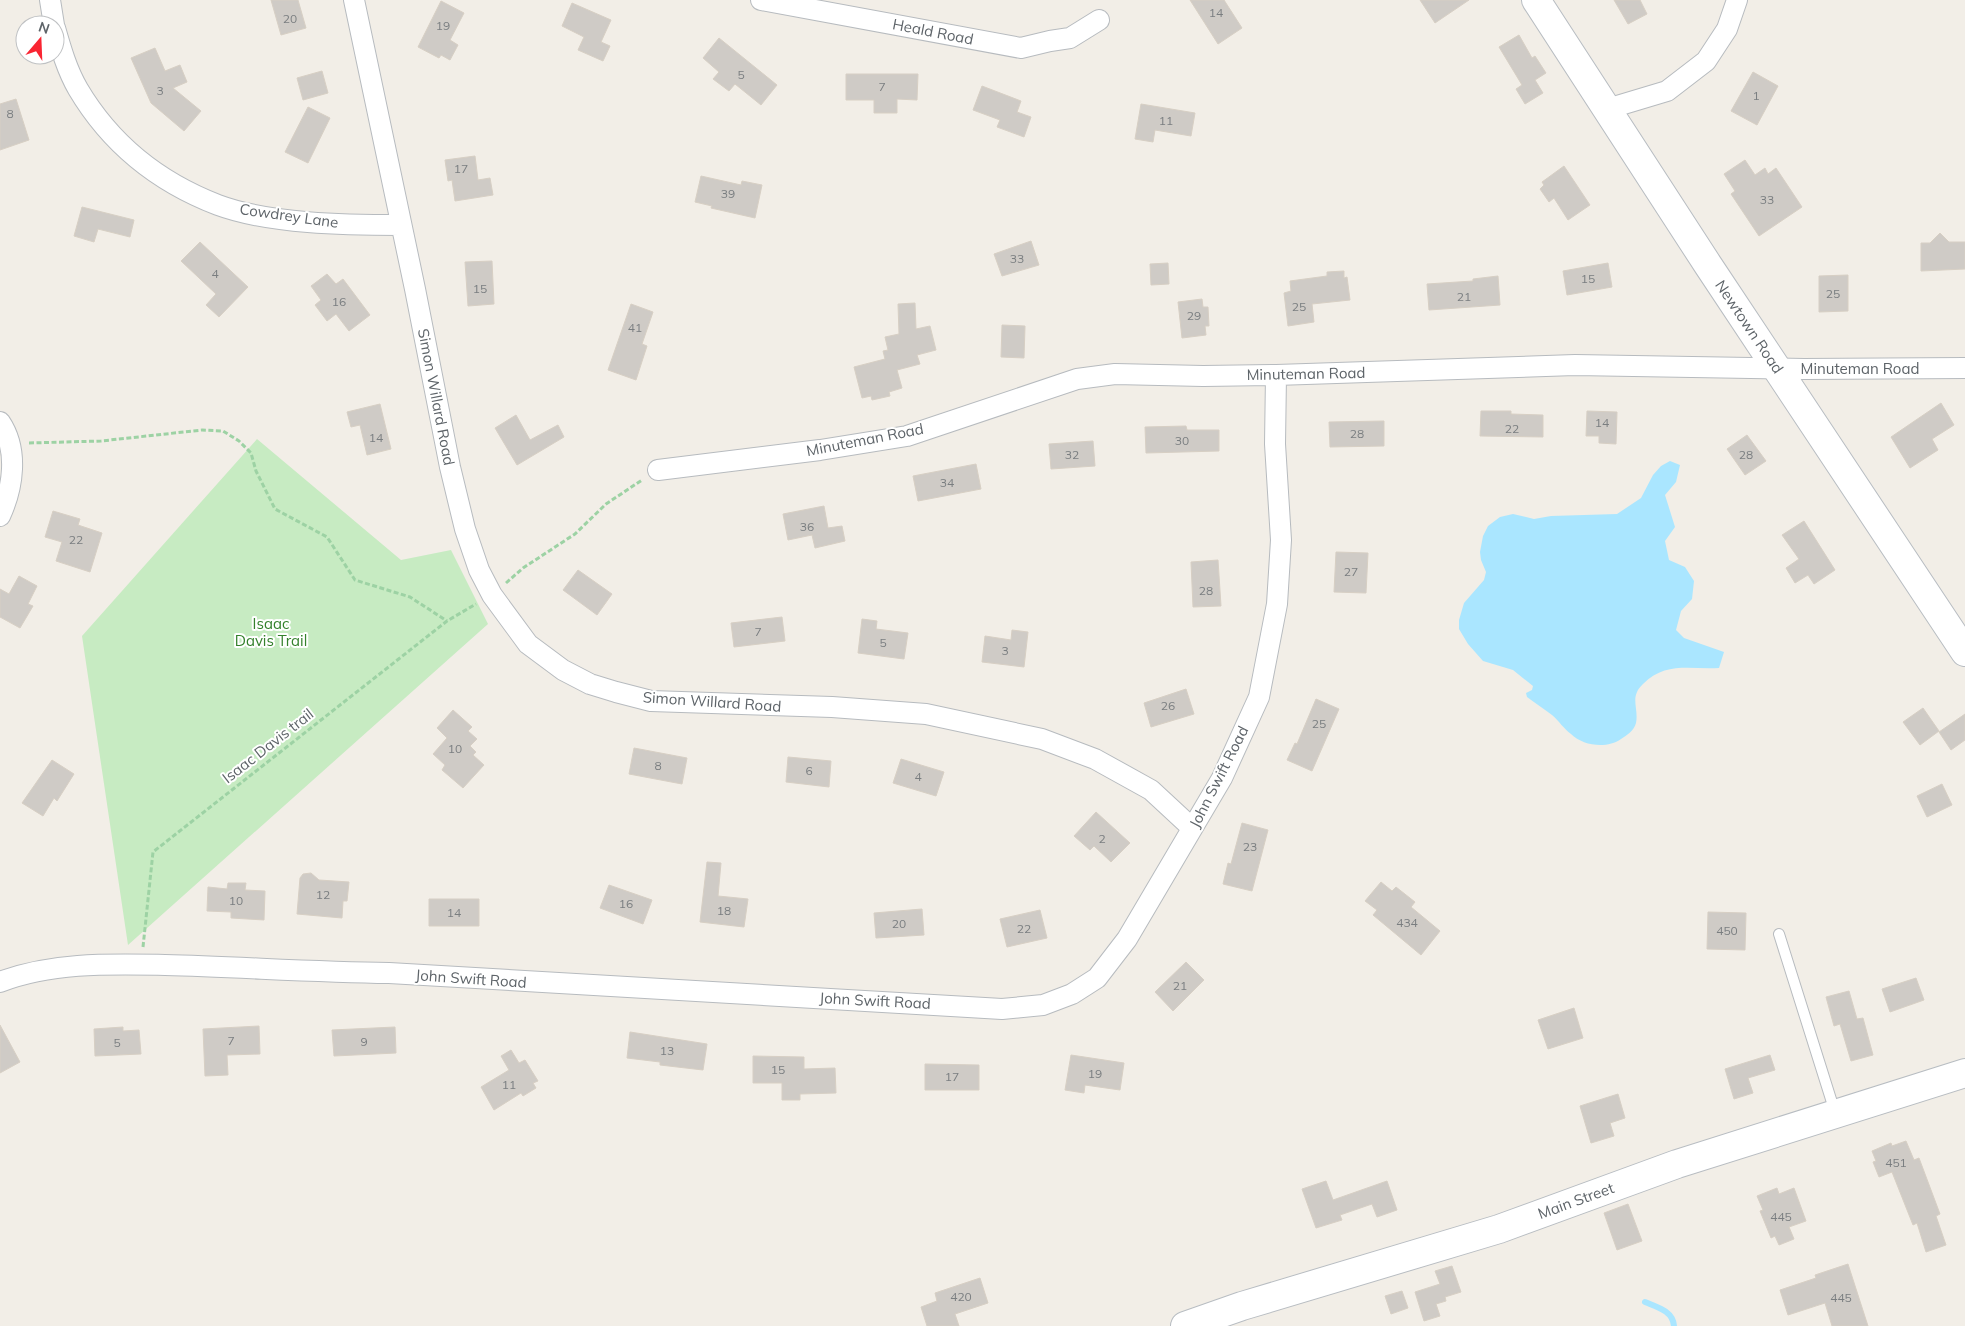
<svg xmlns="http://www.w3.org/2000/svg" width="1965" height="1326" font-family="Mulish,sans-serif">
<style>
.green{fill:#c7ebc2}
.water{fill:#aae6ff}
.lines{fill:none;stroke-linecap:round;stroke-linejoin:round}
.stream{stroke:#aae6ff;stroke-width:6}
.building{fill:#cfcbc6;stroke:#d7cfc4}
.lane-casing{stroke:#b7bbbf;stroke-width:12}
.street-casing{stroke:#b7bbbf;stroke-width:22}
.secondary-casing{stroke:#b8bdc2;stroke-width:30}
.path{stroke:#9dd2a4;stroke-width:3;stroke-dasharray:5 2.5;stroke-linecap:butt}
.lane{stroke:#fff;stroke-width:10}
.street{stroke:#fff;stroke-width:20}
.secondary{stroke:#fff;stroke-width:28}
.labels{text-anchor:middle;stroke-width:4;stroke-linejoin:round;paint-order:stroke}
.number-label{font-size:12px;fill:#7a7e80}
.street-label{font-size:15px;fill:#5e6469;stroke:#fff}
.park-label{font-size:15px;fill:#34812c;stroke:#fff}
</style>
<rect width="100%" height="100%" fill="#f2eee7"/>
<path class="green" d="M 257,439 L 401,560 L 451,550 L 488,624 L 128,945 L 82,636 Z"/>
<path class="water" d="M 1670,461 L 1680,465 L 1676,482 L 1665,495 L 1675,527 L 1665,541 L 1669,560 L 1685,567 L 1694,581 L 1692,599 L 1681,611 L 1676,630 L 1684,638 L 1724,652 L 1719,668 C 1691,670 1666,661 1643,684 C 1629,697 1639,708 1636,723 C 1634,731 1627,735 1621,739 C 1607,749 1583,746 1571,734 C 1564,729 1559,721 1552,715 C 1544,709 1535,703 1527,697 L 1526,693 L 1532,690 L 1533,686 L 1513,670 L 1483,661 L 1468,644 L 1459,629 L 1459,620 L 1464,603 L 1484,580 L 1486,572 L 1481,560 L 1480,552 L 1483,536 L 1488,526 L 1500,517 L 1513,514 L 1534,519 L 1551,516 L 1617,514 L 1641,498 L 1653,475 L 1661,466 Z"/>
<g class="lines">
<path class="stream" d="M 1645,1302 C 1657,1307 1673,1311 1674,1326"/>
</g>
<path class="building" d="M 271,0 L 298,0 L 306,28 L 281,35 Z
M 1190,0 L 1224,0 L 1242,28 L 1218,44 Z
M 1420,0 L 1469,0 L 1435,23 Z
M 1614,0 L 1640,0 L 1647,14 L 1628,24 Z
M 441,1 L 464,13 L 450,40 L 458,45 L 450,60 L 441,55 L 439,58 L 418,47 Z
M 572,3 L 611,20 L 601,42 L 610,46 L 603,61 L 578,50 L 584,37 L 562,26 Z
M 1519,35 L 1532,58 L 1535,56 L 1546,73 L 1535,80 L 1543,93 L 1525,104 L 1516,89 L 1522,85 L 1499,47 Z
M 719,38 L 777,85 L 761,105 L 735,84 L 729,91 L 713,79 L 719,72 L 703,58 Z
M 155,48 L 165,71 L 180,65 L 187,82 L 173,88 L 201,111 L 184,131 L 151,103 L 131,58 Z
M 322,71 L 328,93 L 303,100 L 297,78 Z
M 1753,72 L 1778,86 L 1757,125 L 1731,111 Z
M 846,74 L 918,74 L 917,100 L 897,99 L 897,113 L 874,113 L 874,100 L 846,100 Z
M 982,86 L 1021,101 L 1017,112 L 1031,117 L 1024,137 L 997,127 L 1000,120 L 973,110 Z
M 16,99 L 29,140 L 0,150 L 0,104 Z
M 1141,104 L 1195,113 L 1191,136 L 1155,130 L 1153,142 L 1135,139 Z
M 308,107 L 330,118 L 308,163 L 285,152 Z
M 475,156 L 478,180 L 490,178 L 493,195 L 455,201 L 452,180 L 448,181 L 445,160 Z
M 1745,160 L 1755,175 L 1765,168 L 1768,174 L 1776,168 L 1802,207 L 1759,236 L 1731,194 L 1735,191 L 1724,174 Z
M 1564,166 L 1590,205 L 1568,220 L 1554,198 L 1549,202 L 1540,189 L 1544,185 L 1542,182 Z
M 701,176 L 741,185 L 742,181 L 762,185 L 755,218 L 711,208 L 712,206 L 695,202 Z
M 82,207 L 134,220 L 130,237 L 98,229 L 94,242 L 74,236 Z
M 1940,233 L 1949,242 L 1965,242 L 1965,269 L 1921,271 L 1921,243 L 1930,243 Z
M 1031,241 L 1039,265 L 1002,276 L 994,254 Z
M 200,242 L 248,287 L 219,317 L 206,305 L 216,294 L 181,261 Z
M 492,261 L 494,304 L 468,306 L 465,262 Z
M 1168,263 L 1169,284 L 1151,285 L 1150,264 Z
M 1608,263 L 1612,287 L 1567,295 L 1563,271 Z
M 1344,271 L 1344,278 L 1347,277 L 1350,300 L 1312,304 L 1314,322 L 1288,326 L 1284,293 L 1291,291 L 1290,281 L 1327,276 L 1327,272 Z
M 327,274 L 336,284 L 343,279 L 370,315 L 349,331 L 336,314 L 327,321 L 315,305 L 321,300 L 311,286 Z
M 1848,275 L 1848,311 L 1819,312 L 1819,276 Z
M 1498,276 L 1500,305 L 1429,310 L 1427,284 L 1473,281 L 1473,279 Z
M 1202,299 L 1203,307 L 1208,307 L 1209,326 L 1205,326 L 1206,335 L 1182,338 L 1178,302 Z
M 915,303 L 916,329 L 930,326 L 936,350 L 917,355 L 920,364 L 897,370 L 902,388 L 889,392 L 890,396 L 872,400 L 871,396 L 862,398 L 854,367 L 885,359 L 883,351 L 888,350 L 885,337 L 899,334 L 898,304 Z
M 631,304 L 653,312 L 642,344 L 647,346 L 636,380 L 608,370 Z
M 1002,325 L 1025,326 L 1024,358 L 1001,357 Z
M 1941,403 L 1954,425 L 1932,439 L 1938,450 L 1910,468 L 1891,437 Z
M 380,404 L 391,449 L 367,455 L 360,425 L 351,427 L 347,412 Z
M 1481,411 L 1511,411 L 1511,414 L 1543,415 L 1543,437 L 1480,436 Z
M 1587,411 L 1617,412 L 1616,444 L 1599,443 L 1599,436 L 1586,436 Z
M 516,415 L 530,440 L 558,425 L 564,437 L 517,465 L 495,428 Z
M 1384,421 L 1384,446 L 1330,447 L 1329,422 Z
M 1186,426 L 1187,430 L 1219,430 L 1219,451 L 1146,453 L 1145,427 Z
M 1747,435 L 1766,461 L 1745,475 L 1727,449 Z
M 1093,441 L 1095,466 L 1051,469 L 1049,444 Z
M 976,464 L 981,489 L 918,501 L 913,476 Z
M 824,506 L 828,528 L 842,526 L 845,541 L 815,548 L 812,535 L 788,540 L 783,514 Z
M 53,511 L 80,519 L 78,525 L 102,533 L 90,572 L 56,561 L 62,542 L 45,537 Z
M 1804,521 L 1835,570 L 1814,584 L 1808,575 L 1795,583 L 1786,568 L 1799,559 L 1782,535 Z
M 1336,552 L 1368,553 L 1366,593 L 1334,592 Z
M 1218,560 L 1221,606 L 1193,607 L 1191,562 Z
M 578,570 L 612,594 L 597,615 L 563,590 Z
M 19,576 L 37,586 L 28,604 L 33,606 L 20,628 L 0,617 L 0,589 L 9,594 Z
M 782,617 L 785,641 L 734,647 L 731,623 Z
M 862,619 L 877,621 L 876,629 L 908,633 L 904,659 L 858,653 Z
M 1012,630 L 1028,632 L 1024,667 L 982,662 L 985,636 L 1011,640 Z
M 1186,689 L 1194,714 L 1151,727 L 1144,703 Z
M 1316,699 L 1339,709 L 1312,771 L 1287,760 L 1295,743 L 1297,744 Z
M 1923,708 L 1939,731 L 1920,745 L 1903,722 Z
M 453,710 L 472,727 L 468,731 L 477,739 L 470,746 L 476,752 L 473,755 L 484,765 L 463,788 L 442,770 L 445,765 L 433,754 L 447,738 L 437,728 Z
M 1965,714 L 1965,740 L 1951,750 L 1939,732 Z
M 634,748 L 687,758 L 682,784 L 629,774 Z
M 788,757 L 831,761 L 829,787 L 786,782 Z
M 901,759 L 944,772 L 936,796 L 893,783 Z
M 52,760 L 74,774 L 57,801 L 54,798 L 43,816 L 22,803 Z
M 1942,784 L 1952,805 L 1927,817 L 1917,796 Z
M 1096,812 L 1130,843 L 1111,862 L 1094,846 L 1090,850 L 1074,836 Z
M 1242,823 L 1268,830 L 1252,891 L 1223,884 L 1228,863 L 1231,864 Z
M 707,862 L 721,863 L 718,896 L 748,899 L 744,927 L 700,922 Z
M 311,873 L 319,880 L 349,882 L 347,901 L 343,901 L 342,918 L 297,914 L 300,878 L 303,874 Z
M 1381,882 L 1392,891 L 1396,887 L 1415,902 L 1411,907 L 1440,931 L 1421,955 L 1373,915 L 1377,910 L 1365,901 Z
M 228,883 L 246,883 L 245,890 L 265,891 L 264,920 L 231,918 L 231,912 L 207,911 L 208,887 L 227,889 Z
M 609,885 L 652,900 L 643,924 L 600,908 Z
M 429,899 L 479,899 L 479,926 L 429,926 Z
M 922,909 L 924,935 L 876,938 L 874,913 Z
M 1040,910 L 1047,938 L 1007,947 L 1000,919 Z
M 1708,912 L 1746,913 L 1745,950 L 1707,949 Z
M 1186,962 L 1204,980 L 1173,1011 L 1155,992 Z
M 1916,978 L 1924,1000 L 1890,1012 L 1882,989 Z
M 1849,991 L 1857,1019 L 1863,1018 L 1873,1055 L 1851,1061 L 1840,1024 L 1834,1026 L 1826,997 Z
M 1574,1008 L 1583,1038 L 1548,1049 L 1538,1020 Z
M 0,1025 L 20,1062 L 0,1073 Z
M 259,1026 L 260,1054 L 227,1055 L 228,1075 L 205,1076 L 203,1029 Z
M 123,1027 L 123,1031 L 139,1030 L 141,1054 L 95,1056 L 94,1029 Z
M 395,1027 L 396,1053 L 334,1056 L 332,1030 Z
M 630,1032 L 707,1044 L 703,1070 L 660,1065 L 660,1062 L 627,1058 Z
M 511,1050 L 519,1063 L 525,1060 L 538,1081 L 533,1083 L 536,1088 L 523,1096 L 521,1093 L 494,1110 L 481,1087 L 509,1070 L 501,1056 Z
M 1071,1055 L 1124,1063 L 1120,1090 L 1085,1085 L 1084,1093 L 1065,1090 Z
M 1770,1055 L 1775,1070 L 1748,1078 L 1753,1093 L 1734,1099 L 1725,1069 Z
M 753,1056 L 804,1057 L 804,1069 L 835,1068 L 836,1093 L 800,1094 L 800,1100 L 782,1100 L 782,1083 L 753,1083 Z
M 925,1064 L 979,1065 L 979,1090 L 925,1090 Z
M 1618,1094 L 1625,1118 L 1610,1123 L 1614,1136 L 1591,1143 L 1580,1106 Z
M 1906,1141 L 1914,1160 L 1919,1158 L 1940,1214 L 1936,1216 L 1946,1245 L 1926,1252 L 1917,1223 L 1913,1225 L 1892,1172 L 1879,1177 L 1873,1162 L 1876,1161 L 1872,1151 L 1891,1143 L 1892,1146 Z
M 1326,1181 L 1333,1200 L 1387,1181 L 1397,1210 L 1377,1217 L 1372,1204 L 1340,1215 L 1342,1220 L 1316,1228 L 1302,1189 Z
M 1777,1188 L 1779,1194 L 1794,1188 L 1806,1221 L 1789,1227 L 1794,1239 L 1779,1245 L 1775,1236 L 1771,1238 L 1760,1211 L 1763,1210 L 1757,1196 Z
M 1628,1204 L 1642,1241 L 1617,1250 L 1604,1213 Z
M 1848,1264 L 1868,1326 L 1832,1326 L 1825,1303 L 1788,1315 L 1780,1290 L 1816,1278 L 1815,1275 Z
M 1452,1266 L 1461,1292 L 1445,1297 L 1446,1301 L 1436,1304 L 1440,1316 L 1424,1321 L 1415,1292 L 1440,1284 L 1435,1271 Z
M 980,1278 L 988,1303 L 955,1314 L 959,1326 L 927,1326 L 921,1307 L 937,1301 L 935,1293 Z
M 1402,1291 L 1408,1308 L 1391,1314 L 1385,1296 Z"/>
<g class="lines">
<g class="lane-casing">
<path id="lane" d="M 1779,934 L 1835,1112"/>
</g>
<g class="street-casing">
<path id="street" d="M 50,0 L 54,25
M 354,0 L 415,289 L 450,467 L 465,529 L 479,570 L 492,595 L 528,644 L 563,670 L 590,684 L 616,692 L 651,701 L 832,707 L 926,714 L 1042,739 L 1095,759 L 1151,790 L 1192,828
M 761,0 L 1021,48 L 1050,41 L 1070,38 L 1099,20
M 55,28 C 61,49 67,70 78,89 C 110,143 158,182 218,205 C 269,224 346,225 401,225
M 1607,109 L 1667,91 L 1706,61 L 1727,29 L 1737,0
M 0,422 C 19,450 13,488 0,516
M 658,470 L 820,450 L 907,436 L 1077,379 L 1115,374 L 1203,376 L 1276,375 L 1575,365 L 1804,369 L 1965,368
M 0,982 C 52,962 110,964 165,965 C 240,967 314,972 389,973 L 1002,1009 L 1043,1005 L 1072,994 L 1097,978 L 1127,939 L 1222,778 L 1259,697 L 1277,604 L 1281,540 L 1275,444 L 1276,375"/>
</g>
<g class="secondary-casing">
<path id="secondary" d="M 1536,0 L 1708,265 L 1965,652
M 1185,1326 L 1242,1306 L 1499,1229 L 1677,1164 L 1965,1073"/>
</g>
<path class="path" d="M 29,443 L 101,441 L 202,430 L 223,431 L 239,441 L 251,453 L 256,471 L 275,509 L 327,537 L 355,580 L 410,597 L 447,621
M 506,583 L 523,568 L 575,534 L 606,504 L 642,480
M 143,947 L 153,852 L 447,621 L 476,604"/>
<use href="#lane" class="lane"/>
<use href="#street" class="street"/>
<use href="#secondary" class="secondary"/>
</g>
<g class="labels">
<g class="number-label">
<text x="1216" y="17">14</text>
<text x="290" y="23">20</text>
<text x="443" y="30">19</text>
<text x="741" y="79">5</text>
<text x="882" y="91">7</text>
<text x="160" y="95">3</text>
<text x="1756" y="100">1</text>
<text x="10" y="118">8</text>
<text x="1166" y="125">11</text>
<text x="461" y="173">17</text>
<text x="728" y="198">39</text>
<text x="1767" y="204">33</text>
<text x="1017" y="263">33</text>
<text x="215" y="278">4</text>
<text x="1588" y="283">15</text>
<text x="480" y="293">15</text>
<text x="1833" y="298">25</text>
<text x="1464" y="301">21</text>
<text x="339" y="306">16</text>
<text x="1299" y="311">25</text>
<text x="1194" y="320">29</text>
<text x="635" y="332">41</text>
<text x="1602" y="427">14</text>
<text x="1512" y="433">22</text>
<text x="1357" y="438">28</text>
<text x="376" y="442">14</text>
<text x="1182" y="445">30</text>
<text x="1072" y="459">32</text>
<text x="1746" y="459">28</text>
<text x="947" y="487">34</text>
<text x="807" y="531">36</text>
<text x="76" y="544">22</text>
<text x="1351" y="576">27</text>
<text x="1206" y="595">28</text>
<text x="758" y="636">7</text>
<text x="883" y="647">5</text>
<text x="1005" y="655">3</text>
<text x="1168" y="710">26</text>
<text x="1319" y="728">25</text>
<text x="455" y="753">10</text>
<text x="658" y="770">8</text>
<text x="809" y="775">6</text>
<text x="918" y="781">4</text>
<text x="1102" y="843">2</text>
<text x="1250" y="851">23</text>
<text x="323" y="899">12</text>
<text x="236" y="905">10</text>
<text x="626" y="908">16</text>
<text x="724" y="915">18</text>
<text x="454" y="917">14</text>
<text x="1407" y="927">434</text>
<text x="899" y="928">20</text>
<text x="1024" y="933">22</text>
<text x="1727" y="935">450</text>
<text x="1180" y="990">21</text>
<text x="231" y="1045">7</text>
<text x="364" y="1046">9</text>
<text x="117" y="1047">5</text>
<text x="667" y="1055">13</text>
<text x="778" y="1074">15</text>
<text x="1095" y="1078">19</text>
<text x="952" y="1081">17</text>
<text x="509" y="1089">11</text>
<text x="1896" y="1167">451</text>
<text x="1781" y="1221">445</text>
<text x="961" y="1301">420</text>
<text x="1841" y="1302">445</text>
</g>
<g class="street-label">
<text transform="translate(933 32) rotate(11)" y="5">Heald Road</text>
<text transform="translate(289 216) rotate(8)" y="5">Cowdrey Lane</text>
<text transform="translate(1749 327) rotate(56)" y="5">Newtown Road</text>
<text x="1860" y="374">Minuteman Road</text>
<text transform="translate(1306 374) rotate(-1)" y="5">Minuteman Road</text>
<text transform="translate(436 397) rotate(79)" y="5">Simon Willard Road</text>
<text transform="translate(865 440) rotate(-11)" y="5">Minuteman Road</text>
<text transform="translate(712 702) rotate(4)" y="5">Simon Willard Road</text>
<text transform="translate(268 746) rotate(-38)" y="5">Isaac Davis trail</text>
<text transform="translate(1219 777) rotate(-63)" y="5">John Swift Road</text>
<text transform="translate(471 979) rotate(4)" y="5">John Swift Road</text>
<text transform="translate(875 1001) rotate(3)" y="5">John Swift Road</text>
<text transform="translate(1576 1201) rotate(-20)" y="5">Main Street</text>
</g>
<g class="park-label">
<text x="271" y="629">Isaac<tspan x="271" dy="17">Davis Trail</tspan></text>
</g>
</g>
<g transform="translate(40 40) rotate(19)"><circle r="24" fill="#ffffff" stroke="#bfc1c3"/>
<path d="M0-4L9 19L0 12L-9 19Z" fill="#f92532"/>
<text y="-8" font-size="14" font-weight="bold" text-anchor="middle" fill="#5e6469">N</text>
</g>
</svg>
